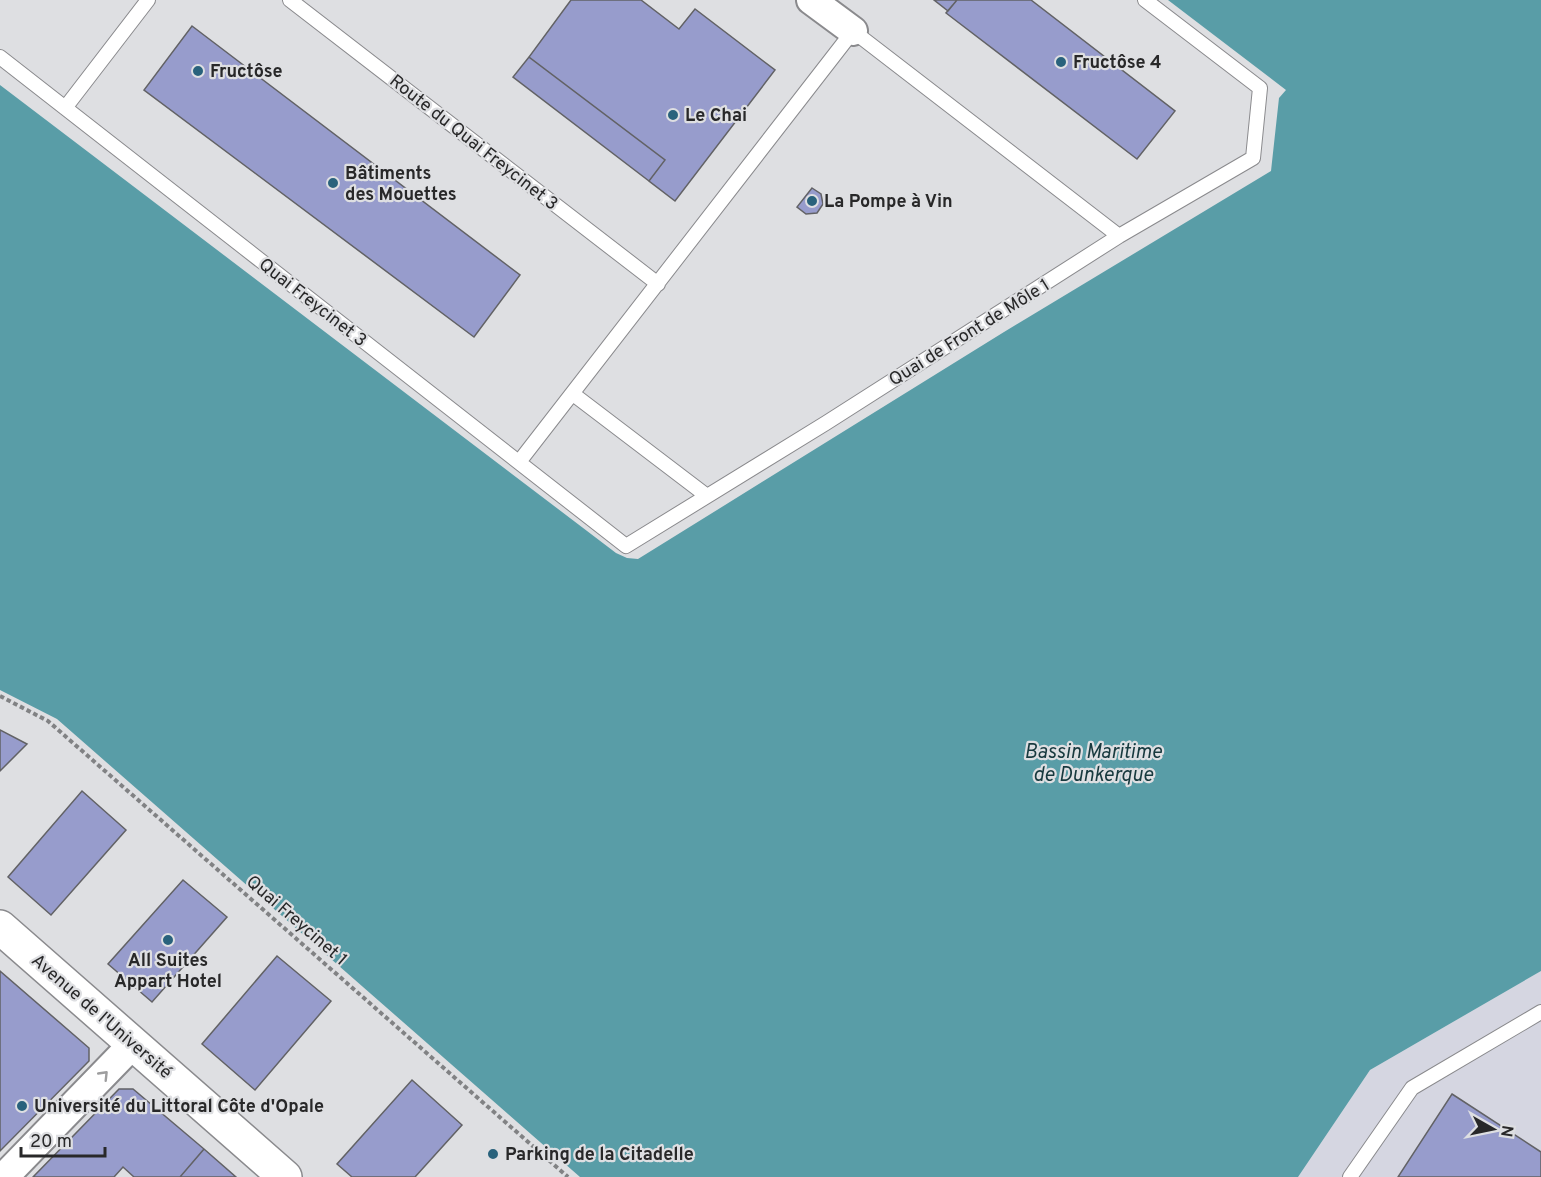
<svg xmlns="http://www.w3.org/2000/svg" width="1541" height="1177" font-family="Overpass,sans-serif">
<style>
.built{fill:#d5d6e1}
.water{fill:#599da7}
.building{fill:#979ccc;stroke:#626265;stroke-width:1.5}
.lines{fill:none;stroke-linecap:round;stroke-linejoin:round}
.service-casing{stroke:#8a8a8d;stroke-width:16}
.minor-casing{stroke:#8a8a8d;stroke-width:32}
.tertiary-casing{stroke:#8a8a8d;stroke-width:36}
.path{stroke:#818284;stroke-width:4;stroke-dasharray:4.5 3;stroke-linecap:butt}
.service{stroke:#fff;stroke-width:14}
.minor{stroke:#fff;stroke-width:28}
.tertiary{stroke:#fff;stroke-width:33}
.oneway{stroke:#9e9e9f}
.poi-dot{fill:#29627c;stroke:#dedfe2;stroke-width:2}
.labels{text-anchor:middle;stroke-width:4.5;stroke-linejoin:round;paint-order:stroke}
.poi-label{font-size:18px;font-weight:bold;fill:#282829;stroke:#dedfe2;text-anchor:start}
.street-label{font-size:18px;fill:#282829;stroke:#dedfe2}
.water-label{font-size:20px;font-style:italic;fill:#17393e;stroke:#dedfe2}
</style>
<rect width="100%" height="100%" fill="#dedfe2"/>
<path class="built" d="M 1541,971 L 1541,1177 L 1298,1177 L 1370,1070 Z"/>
<path class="water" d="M 1168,0 L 1541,0 L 1541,971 L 1370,1070 L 1298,1177 L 580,1177 L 57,719 L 0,690 L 0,85 L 616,553 L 627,558 L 638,559 L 1004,332 L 1271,171 L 1279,98 L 1286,90 Z"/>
<path class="building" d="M 571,0 L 641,0 L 679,29 L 695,9 L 775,70 L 675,201 L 649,181 L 665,160 L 529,57 Z
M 934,0 L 957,0 L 948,11 Z
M 957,0 L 1031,0 L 1175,111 L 1137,159 L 946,13 Z
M 192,26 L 520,275 L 474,337 L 144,90 Z
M 529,57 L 665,160 L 649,181 L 513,77 Z
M 812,188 L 821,194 L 823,204 L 817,213 L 806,214 L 797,207 Z
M 0,730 L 27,744 L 0,771 Z
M 82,791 L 126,830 L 51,915 L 8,877 Z
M 183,880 L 227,917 L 152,1002 L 108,964 Z
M 277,956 L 331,1001 L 255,1090 L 202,1044 Z
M 0,971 L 89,1048 L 89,1061 L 0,1151 Z
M 412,1080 L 462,1125 L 415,1177 L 352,1177 L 337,1164 Z
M 119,1089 L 133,1089 L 204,1149 L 180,1177 L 134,1177 L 123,1167 L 114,1177 L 33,1177 Z
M 1452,1094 L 1541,1152 L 1541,1177 L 1398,1177 Z
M 204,1149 L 236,1177 L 180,1177 Z"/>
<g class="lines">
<g class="service-casing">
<path id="service" d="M 290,0 L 658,284
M 0,57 L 626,546 L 826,423 L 1119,236 L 1253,158 L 1260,88 L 1145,0
M 65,108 L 148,0
M 573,394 L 707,496
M 519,462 L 853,31 L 1119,236
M 1350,1177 L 1412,1088 L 1541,1012"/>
</g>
<g class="minor-casing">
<path id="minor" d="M 811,0 L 853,31
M 4,1177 L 133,1044"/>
</g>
<g class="tertiary-casing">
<path id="tertiary" d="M 0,927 L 285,1177"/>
</g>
<path class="path" d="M 0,696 L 48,721 L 568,1177"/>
<use href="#service" class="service"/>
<use href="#minor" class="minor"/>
<use href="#tertiary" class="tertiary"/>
</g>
<defs><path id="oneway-chevron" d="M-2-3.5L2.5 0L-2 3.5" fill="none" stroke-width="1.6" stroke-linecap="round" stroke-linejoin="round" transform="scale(1.5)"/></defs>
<use class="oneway" href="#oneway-chevron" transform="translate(104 1075) rotate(-46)"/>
<g class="poi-dot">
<circle cx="1061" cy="62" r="6"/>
<circle cx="198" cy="71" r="6"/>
<circle cx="673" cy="115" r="6"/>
<circle cx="333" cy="183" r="6"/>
<circle cx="812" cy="201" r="6"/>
<circle cx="168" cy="940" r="6"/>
<circle cx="22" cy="1106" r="6"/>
<circle cx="493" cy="1154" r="6"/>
</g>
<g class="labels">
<g class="poi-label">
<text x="1073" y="68">Fructôse 4</text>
<text x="210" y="77">Fructôse</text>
<text x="685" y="121">Le Chai</text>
<text x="345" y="179">Bâtiments<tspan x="345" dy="21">des Mouettes</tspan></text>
<text x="824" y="207">La Pompe à Vin</text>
<text x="168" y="966" text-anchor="middle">All Suites<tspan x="168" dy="21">Appart Hotel</tspan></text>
<text x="34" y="1112">Université du Littoral Côte d'Opale</text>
<text x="505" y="1160">Parking de la Citadelle</text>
</g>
<g class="street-label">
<text transform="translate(474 142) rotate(38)" y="6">Route du Quai Freycinet 3</text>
<text transform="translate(313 302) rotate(38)" y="6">Quai Freycinet 3</text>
<text transform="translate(969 332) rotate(-32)" y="6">Quai de Front de Môle 1</text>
<text transform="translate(297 920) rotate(41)" y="6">Quai Freycinet 1</text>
<text transform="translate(102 1016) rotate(41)" y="6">Avenue de l'Université</text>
</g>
<g class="water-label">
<text x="1093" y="758">Bassin Maritime<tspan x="1093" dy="23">de Dunkerque</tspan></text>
</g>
</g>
<g transform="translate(1493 1129) rotate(99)" stroke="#dedfe2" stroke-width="4.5" paint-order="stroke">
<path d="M0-4.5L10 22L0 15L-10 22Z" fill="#282829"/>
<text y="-9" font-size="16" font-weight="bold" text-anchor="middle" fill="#282829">N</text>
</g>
<path d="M21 1147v9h84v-9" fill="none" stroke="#282829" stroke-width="3"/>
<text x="30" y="1147" font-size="18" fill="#282829" stroke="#dedfe2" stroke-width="4.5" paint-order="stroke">20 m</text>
</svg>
